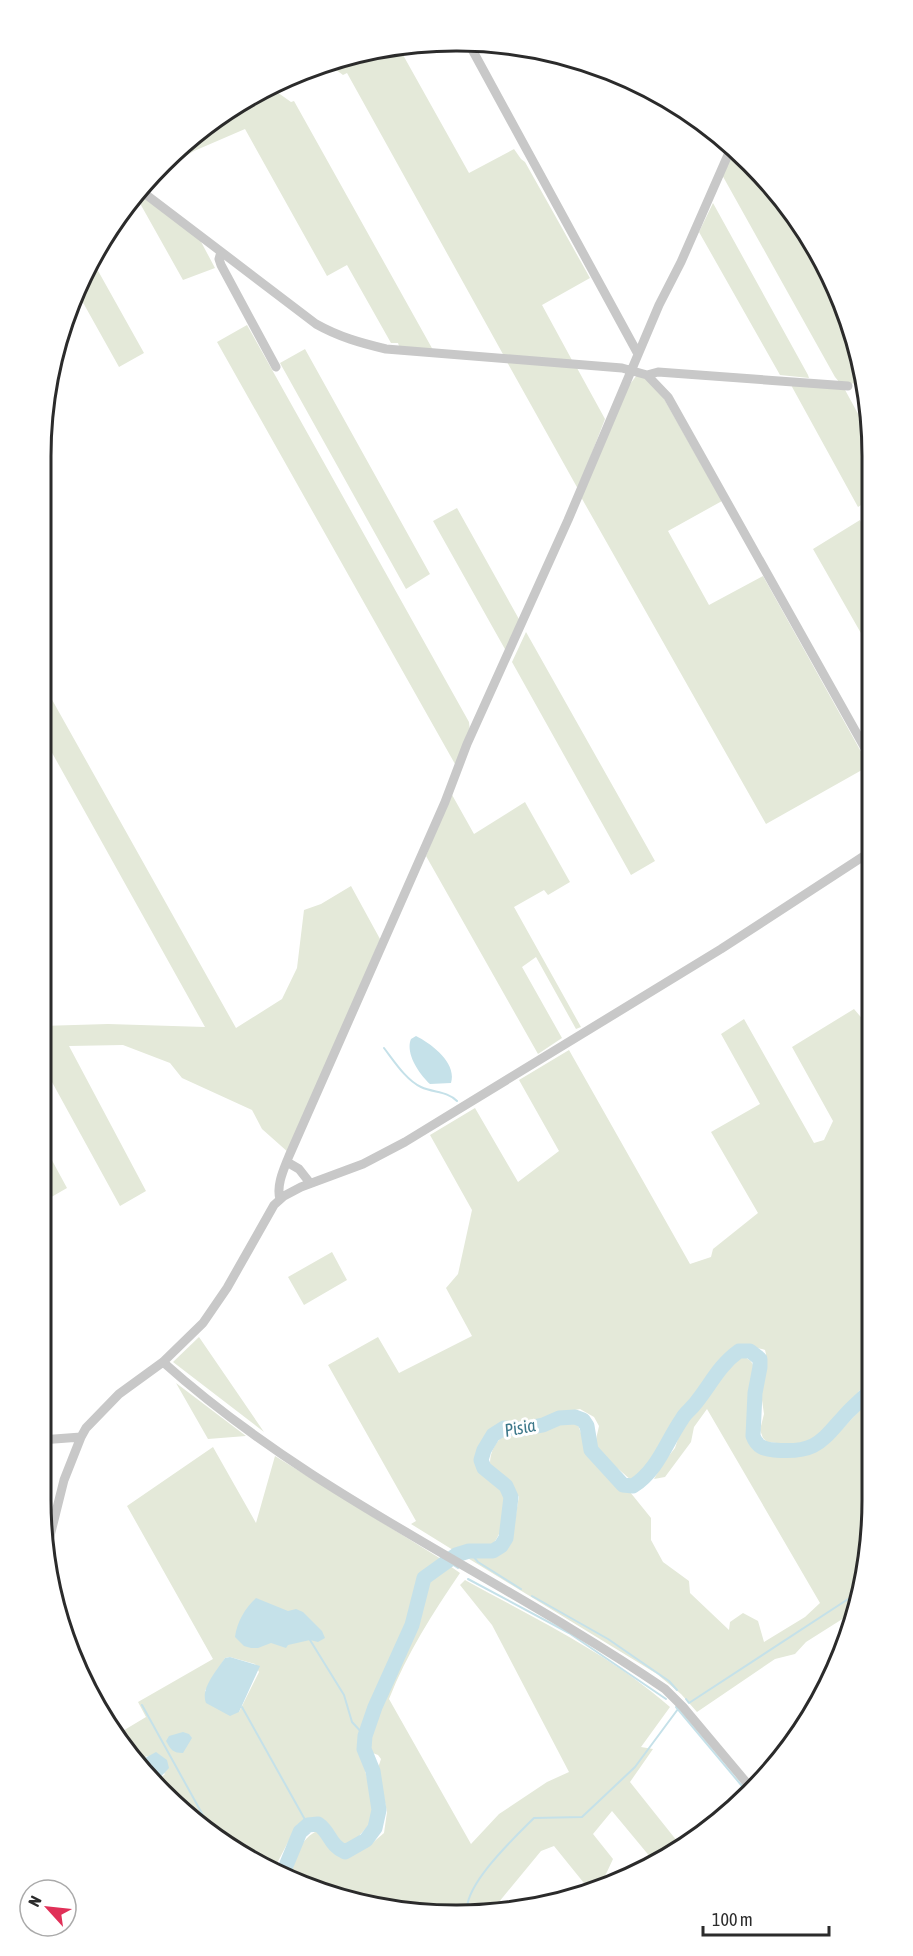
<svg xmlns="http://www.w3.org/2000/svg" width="913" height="1956" font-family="'Asap Condensed',sans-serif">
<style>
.green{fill:#e4e9d9;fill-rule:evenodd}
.water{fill:#c5e1e9}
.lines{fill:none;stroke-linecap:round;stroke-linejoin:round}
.stream{stroke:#c5e1e9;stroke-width:2}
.river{stroke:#c5e1e9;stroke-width:15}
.minor{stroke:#c8c8c8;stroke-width:9}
.labels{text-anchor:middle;stroke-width:6;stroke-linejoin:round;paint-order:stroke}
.water-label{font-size:18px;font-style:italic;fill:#3d788a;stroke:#fff}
.rim{fill:none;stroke:#2b2b2b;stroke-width:3}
</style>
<rect width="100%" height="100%" fill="#fff"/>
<path class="green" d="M 398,46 L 469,173 L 514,149 L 521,159 L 525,162 L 590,278 L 542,305 L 573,362 L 504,356 L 347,73 L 343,75 L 327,63 L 375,49 Z
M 270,87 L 291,102 L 294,101 L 433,350 L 399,346 L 398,343 L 391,343 L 347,265 L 327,276 L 245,129 L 194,151 L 149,178 L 162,163 L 225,111 Z
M 733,149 L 786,203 L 841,297 L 864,384 L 840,383 L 835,377 L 721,173 Z
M 143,196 L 199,238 L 215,268 L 183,280 L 137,198 Z
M 713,203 L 808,375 L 809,378 L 780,375 L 699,232 Z
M 92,260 L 144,353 L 119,367 L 76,290 Z
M 247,325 L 469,722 L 470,732 L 455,764 L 217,342 Z
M 305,349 L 430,574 L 406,589 L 280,363 Z
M 507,362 L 577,368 L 605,419 L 578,489 Z
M 637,375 L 648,379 L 659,390 L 722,501 L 668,531 L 709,605 L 763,576 L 869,766 L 766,824 L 581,497 L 627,388 Z
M 791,385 L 844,388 L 869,434 L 869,500 L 858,507 Z
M 457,508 L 520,621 L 506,651 L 433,521 Z
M 860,520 L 869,538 L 870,649 L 813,549 Z
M 526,632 L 655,861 L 631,875 L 512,662 Z
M 41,680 L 236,1028 L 282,999 L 297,968 L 304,910 L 321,904 L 351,886 L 380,939 L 289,1153 L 262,1129 L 252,1110 L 182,1078 L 170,1063 L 123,1045 L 69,1046 L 146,1191 L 120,1206 L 41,1062 L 41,1026 L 108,1024 L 205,1027 L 41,733 Z
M 451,793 L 474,834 L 525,802 L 570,882 L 548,895 L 544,890 L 514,907 L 581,1027 L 576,1029 L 536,957 L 522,967 L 562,1038 L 538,1054 L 426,856 Z
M 854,1009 L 871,1029 L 872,1379 L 867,1386 L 859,1391 L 851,1404 L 822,1437 L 810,1442 L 787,1444 L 767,1442 L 763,1438 L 760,1430 L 764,1414 L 761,1393 L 766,1354 L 765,1350 C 761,1348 737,1345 734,1347 C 731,1348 728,1354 726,1357 C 704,1382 682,1409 664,1438 C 655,1453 649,1467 636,1480 L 630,1479 C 623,1473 599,1453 596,1445 C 595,1440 598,1432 599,1426 L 594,1417 L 580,1409 C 563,1412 547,1420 531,1423 C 522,1424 511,1420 503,1424 C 494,1427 493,1433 487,1439 C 456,1474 503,1475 507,1498 C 510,1512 500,1535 492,1546 L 460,1547 L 453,1550 L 411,1524 L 416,1521 L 328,1365 L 378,1337 L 399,1373 L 472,1336 L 446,1288 L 458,1274 L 472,1210 L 430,1135 L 475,1108 L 518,1182 L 559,1151 L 519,1080 L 569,1050 L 690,1264 L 711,1257 L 713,1249 L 758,1213 L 711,1132 L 760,1104 L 721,1034 L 744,1019 L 814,1143 L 824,1140 L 833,1121 L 792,1047 Z
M 41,1140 L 67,1188 L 41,1203 Z
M 332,1252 L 347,1280 L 304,1305 L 288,1277 Z
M 199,1337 L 264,1432 L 173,1362 Z
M 742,1356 C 747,1358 751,1360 753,1365 C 757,1374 753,1380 751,1389 C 747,1408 746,1434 755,1451 L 767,1456 L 812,1451 L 832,1439 L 872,1398 C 872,1469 876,1542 855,1611 L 806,1642 L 795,1654 L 775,1659 L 697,1712 L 681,1694 L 657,1674 L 466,1557 C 477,1557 493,1557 503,1551 C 514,1544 516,1509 519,1497 L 510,1483 L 490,1464 C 490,1451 495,1444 504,1434 C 517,1433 532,1433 544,1430 C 558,1425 562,1419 578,1425 L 589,1454 L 618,1489 L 630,1492 L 651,1518 L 651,1540 L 663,1562 L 689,1581 L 690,1593 L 729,1630 L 730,1622 L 743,1613 L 758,1621 L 764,1642 L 805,1617 L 820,1603 L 707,1409 L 694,1427 L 691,1442 L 665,1477 L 654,1479 L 663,1463 L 675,1448 L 680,1433 L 687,1420 L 720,1376 L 734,1361 Z
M 176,1383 L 246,1436 L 208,1439 Z
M 213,1447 L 256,1523 L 275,1456 L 441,1559 L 430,1567 L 420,1579 L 420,1587 L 409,1623 L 382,1679 L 358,1742 L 370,1790 L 374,1815 L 368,1826 L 357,1838 L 346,1846 C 333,1839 331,1828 322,1818 L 306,1819 L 297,1825 L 274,1869 L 249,1860 L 155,1783 L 165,1774 L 147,1756 L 136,1763 L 116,1735 L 146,1717 L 138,1702 L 213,1659 L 127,1506 ZM 230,1657 L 255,1664 L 259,1672 L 239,1712 L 205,1691 L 225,1658 Z
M 450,1566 L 460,1573 C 433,1613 407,1653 389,1699 L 471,1844 L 499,1814 L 547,1782 L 569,1772 L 492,1625 L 460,1585 L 465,1580 C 534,1618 610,1654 670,1707 L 641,1747 L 653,1749 L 630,1782 L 681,1846 L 664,1860 L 656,1864 L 612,1811 L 593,1834 L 613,1859 L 599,1889 L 592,1893 L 554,1846 L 541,1851 L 494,1908 L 496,1911 L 376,1908 L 291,1876 C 296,1856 299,1839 319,1830 L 333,1852 L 343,1858 L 370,1845 L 384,1833 L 387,1812 L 378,1768 L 381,1759 L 378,1755 L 370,1752 L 370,1741 L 379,1711 L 403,1655 L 416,1631 L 431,1577 L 437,1575 L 441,1568 Z"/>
<path class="water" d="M 416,1036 C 432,1044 457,1063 451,1083 L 430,1084 C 419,1074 405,1053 411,1039 Z
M 256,1598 L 288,1611 L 296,1609 L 303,1612 L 322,1631 L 325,1638 L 318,1642 L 310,1640 L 288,1645 L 286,1648 L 271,1643 L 258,1648 L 251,1648 L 244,1646 L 235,1637 C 237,1622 245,1608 256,1598 Z
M 230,1657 L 260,1666 L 239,1712 L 230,1716 L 206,1703 C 200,1689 217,1670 225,1658 Z
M 183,1732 L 189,1734 L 192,1738 L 183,1753 C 173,1753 171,1750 166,1741 L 169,1736 Z
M 156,1752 L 167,1760 L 169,1768 L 155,1783 L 144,1774 L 136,1763 Z"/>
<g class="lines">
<path class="stream" d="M 384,1048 C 394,1061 406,1080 421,1087 C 434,1093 447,1091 457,1101
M 469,1551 L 478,1562 L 521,1589
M 447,1561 L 458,1568
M 468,1579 L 569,1633 L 666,1699
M 532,1596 L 608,1639 L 669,1681 L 677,1690
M 310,1640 L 344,1695 L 352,1722 L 365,1736
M 686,1699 L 689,1703 L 862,1590
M 142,1705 L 210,1828
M 242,1707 L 308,1825
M 676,1707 L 747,1792
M 467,1910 C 466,1883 515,1837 534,1818 L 582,1817 L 635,1767 L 678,1709"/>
<path class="river" d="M 283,1873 L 300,1832 L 308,1825 L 318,1824 C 331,1833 329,1845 345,1852 L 366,1840 L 375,1828 L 379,1810 L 373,1771 L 364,1749 L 365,1736 L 375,1707 L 412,1625 L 424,1578 L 456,1555 L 469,1551 L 493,1551 L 501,1546 L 506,1538 L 511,1497 L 506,1486 L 484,1468 L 481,1460 L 484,1450 L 493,1435 L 504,1428 L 522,1429 L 543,1425 L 559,1418 L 575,1417 L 583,1420 L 587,1426 L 591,1450 L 623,1485 L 633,1486 C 658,1470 666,1442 682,1419 C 685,1413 690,1410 694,1405 C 710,1386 718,1366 739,1351 L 750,1351 L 760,1359 L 760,1367 L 755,1393 L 753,1436 C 757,1447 764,1449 774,1450 C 818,1454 822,1440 848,1412 C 856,1404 864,1397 872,1389"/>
<path class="minor" d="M 468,42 L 638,354
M 140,190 L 316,324 C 339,337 361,343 386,349 L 622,368 L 647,375 L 668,397 L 870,757
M 221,252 L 219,259 L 221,265 L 276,367
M 647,375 L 658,372 L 848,386
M 287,1162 L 299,1169 L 310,1183
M 280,1199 C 276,1185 284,1169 289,1156 L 445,802 L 467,744 L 568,520 L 659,305 L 681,262 L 731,148
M 163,1362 C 312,1496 500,1576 665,1689 L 683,1707 L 751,1788
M 41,1440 L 81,1437
M 48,1544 L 64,1480 L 81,1437 L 86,1428 L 119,1394 L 163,1362 L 203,1323 L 227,1288 L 274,1205 L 284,1196 L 301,1187 L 363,1164 L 405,1142 L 721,949 L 870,852"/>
</g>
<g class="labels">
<g class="water-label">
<text transform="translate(520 1428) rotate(-11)" y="6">Pisia</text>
</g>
</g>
<path d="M0 0H913V1956H0ZM456 51H457A405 405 0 0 1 862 456V1500A405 405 0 0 1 457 1905H456A405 405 0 0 1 51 1500V456A405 405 0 0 1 456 51Z" fill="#fff" fill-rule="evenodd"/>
<path class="rim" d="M456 51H457A405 405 0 0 1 862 456V1500A405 405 0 0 1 457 1905H456A405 405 0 0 1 51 1500V456A405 405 0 0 1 456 51Z"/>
<g transform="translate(48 1908) rotate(297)"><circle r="28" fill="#ffffff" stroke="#aaaaaa" stroke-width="1.5"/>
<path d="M0-4.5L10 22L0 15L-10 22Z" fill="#e03058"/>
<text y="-9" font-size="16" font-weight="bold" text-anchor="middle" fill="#2b2b2b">N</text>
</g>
<path d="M703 1926v9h126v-9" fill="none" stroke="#2b2b2b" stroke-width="3"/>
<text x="712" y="1926" font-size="18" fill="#2b2b2b" stroke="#ffffff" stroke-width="4.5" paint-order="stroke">100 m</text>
</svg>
